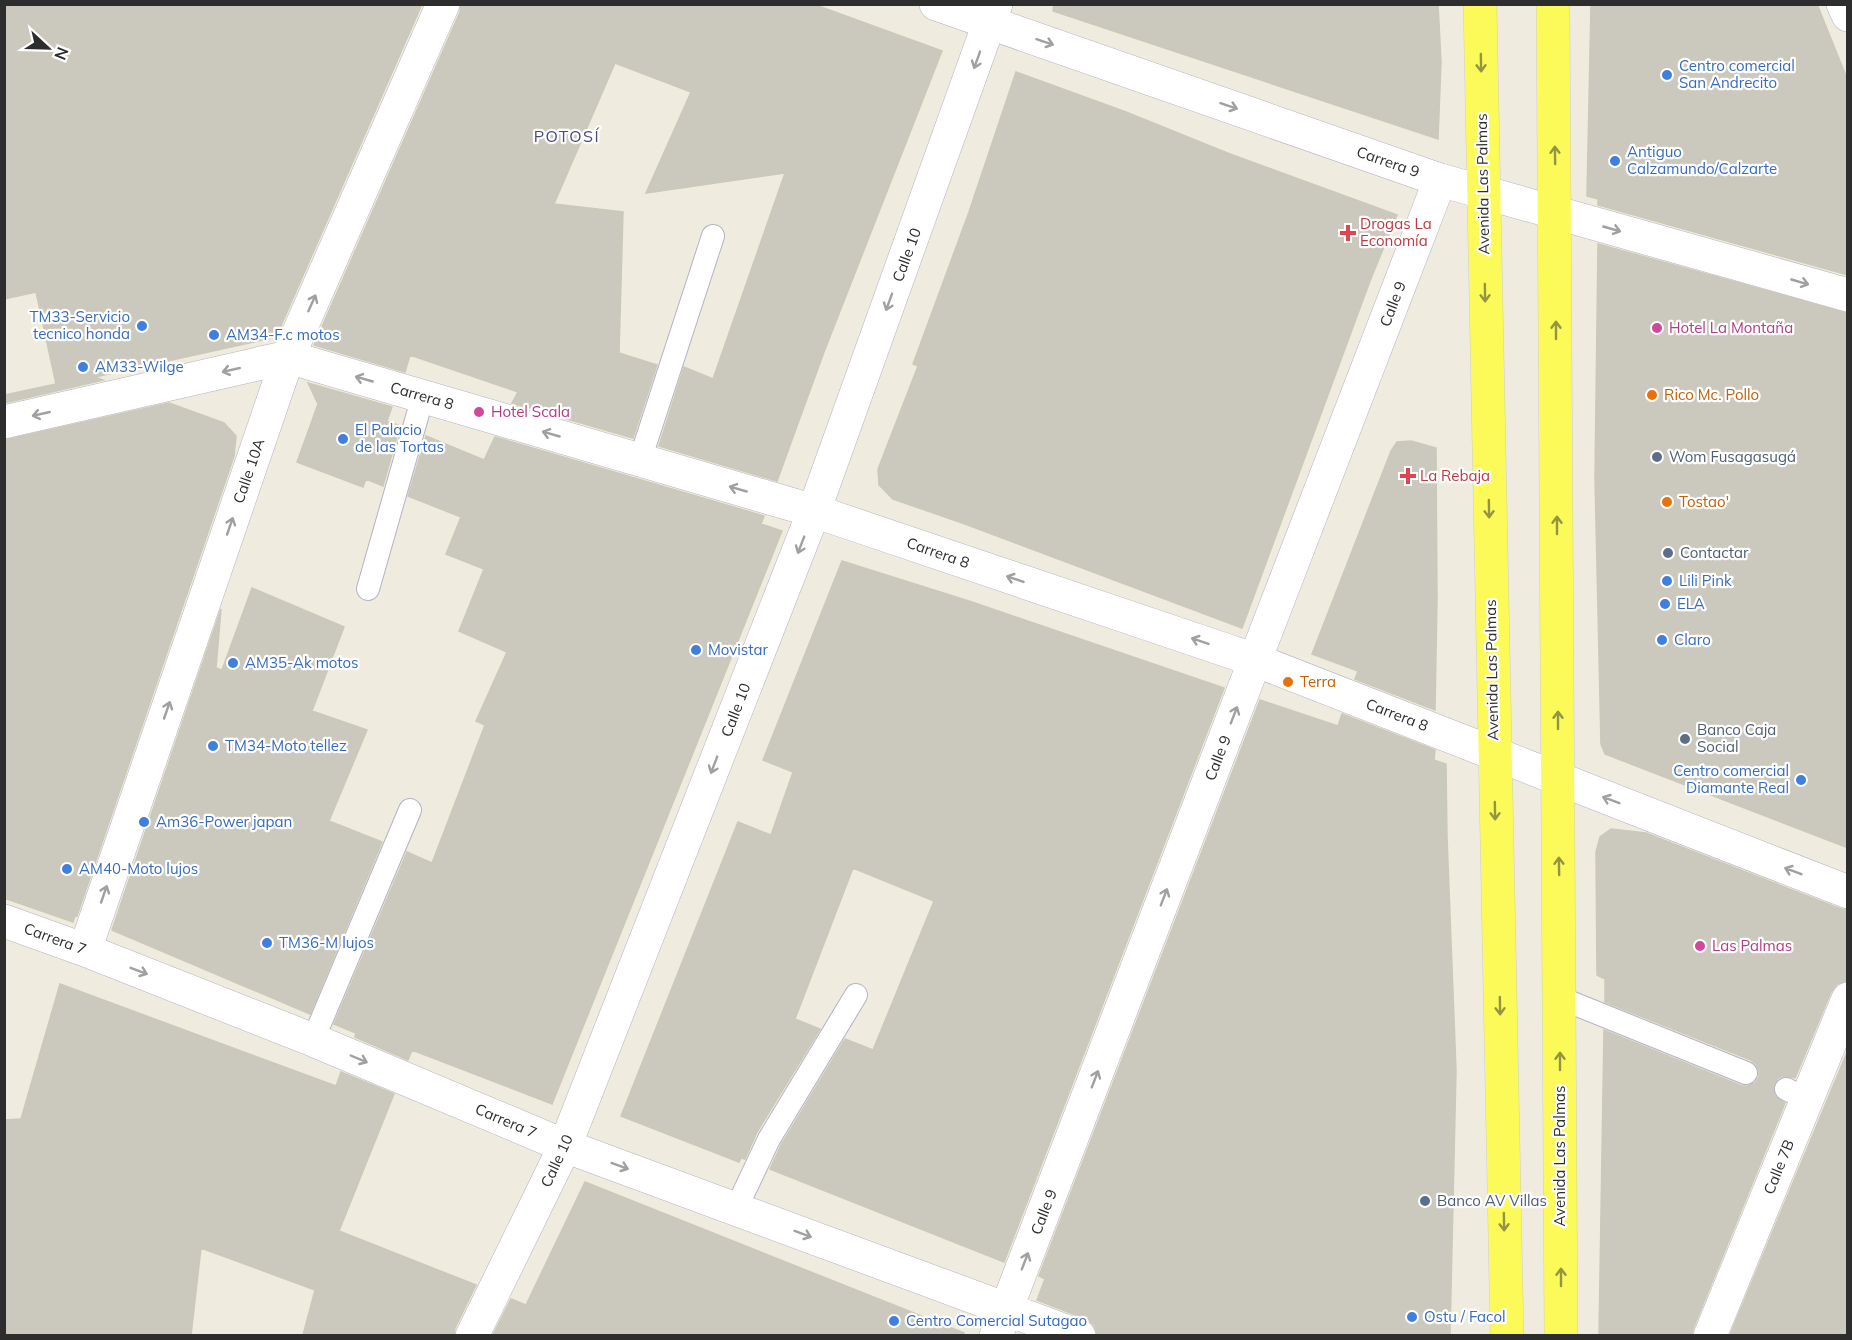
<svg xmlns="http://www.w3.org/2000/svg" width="1852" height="1340" font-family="Mulish,sans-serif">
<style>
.building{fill:#cbc8be;stroke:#cbc9b8;stroke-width:1.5}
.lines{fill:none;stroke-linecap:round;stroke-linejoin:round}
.service-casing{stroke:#b3b2c1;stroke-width:24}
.pedestrian-casing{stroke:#b3b2c1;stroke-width:34}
.minor-casing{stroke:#b3b2c1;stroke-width:34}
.primary-casing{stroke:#cdcdcd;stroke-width:34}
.service{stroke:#fff;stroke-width:22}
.pedestrian{stroke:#fff;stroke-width:33}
.minor{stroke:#fff;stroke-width:33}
.primary{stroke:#fbfa58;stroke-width:33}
.oneway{stroke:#a0a0a0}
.oneway2{stroke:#949442}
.shop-dot{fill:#3f7fe0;stroke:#fff;stroke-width:2}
.health-dot{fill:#e0444e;stroke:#fff;stroke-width:2}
.hotel-dot{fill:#d1479c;stroke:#fff;stroke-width:2}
.food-dot{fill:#e8710a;stroke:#fff;stroke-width:2}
.service-dot{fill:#5c6f8a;stroke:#fff;stroke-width:2}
.labels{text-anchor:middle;stroke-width:4.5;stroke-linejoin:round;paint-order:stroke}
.shop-label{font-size:15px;fill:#366cbe;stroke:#fff;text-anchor:start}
.street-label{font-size:15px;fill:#2d2d2d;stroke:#fff}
.health-label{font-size:15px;fill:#be3a42;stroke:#fff;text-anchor:start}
.hotel-label{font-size:15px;fill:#b23c85;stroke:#fff;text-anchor:start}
.food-label{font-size:15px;fill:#c56008;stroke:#fff;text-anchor:start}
.service-label{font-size:15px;fill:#4e5e75;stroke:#fff;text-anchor:start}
.neighbourhood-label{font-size:16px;letter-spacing:1.5px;fill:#4c4982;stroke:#fff}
</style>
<rect width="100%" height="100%" fill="#efecdf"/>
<path class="building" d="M 4,4 L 422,4 L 276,337 L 95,377 L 103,380 L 4,403 L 4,395 L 56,384 L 36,292 L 4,299 Z
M 461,4 L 813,4 L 942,51 L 824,352 L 777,481 L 659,446 L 684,367 L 713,379 L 785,173 L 646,193 L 691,92 L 615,63 L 554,204 L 623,212 L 619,353 L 657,365 L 633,438 L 512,403 L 518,392 L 410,355 L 405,372 L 314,345 L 460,12 Z
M 1054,4 L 1438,4 L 1441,62 L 1438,139 L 1053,11 Z
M 1591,4 L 1817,4 L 1848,81 L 1848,275 L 1598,205 L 1598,199 L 1587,196 Z
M 1016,72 L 1126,112 L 1230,154 L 1397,215 L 1370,281 L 1242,628 L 965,524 L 893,499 L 879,485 L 878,469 L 918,366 L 913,364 L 969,212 Z
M 1598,244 L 1848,313 L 1848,848 L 1605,754 L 1601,744 L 1595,478 Z
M 308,383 L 392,407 L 387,421 L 400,426 L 383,486 L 366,479 L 363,487 L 297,462 L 318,404 Z
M 169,403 L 224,423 L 236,436 L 234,456 L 77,916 L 75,915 L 73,922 L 4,898 L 4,440 Z
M 426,436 L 484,460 L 495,437 L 764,516 L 761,524 L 782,531 L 552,1104 L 412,1050 L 408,1060 L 355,1037 L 356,1033 L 334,1024 L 407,852 L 432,863 L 485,725 L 476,721 L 507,652 L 459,631 L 484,569 L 446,554 L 461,517 L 408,496 Z
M 1411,441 L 1436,448 L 1437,600 L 1435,710 L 1355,679 L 1358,671 L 1312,654 L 1391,451 L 1397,442 Z
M 842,561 L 972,602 L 1224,688 L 1004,1262 L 770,1169 L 781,1145 L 845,1039 L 873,1050 L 934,901 L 853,868 L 795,1019 L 820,1029 L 757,1132 L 745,1159 L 741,1158 L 739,1162 L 621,1116 L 738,822 L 771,835 L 793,772 L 763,760 Z
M 252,588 L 344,627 L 312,711 L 367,730 L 329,821 L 382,842 L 310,1014 L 112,930 L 221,609 L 216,668 L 222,670 Z
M 1260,700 L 1338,726 L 1342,714 L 1435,750 L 1434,760 L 1446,764 L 1447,837 L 1456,1070 L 1450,1335 L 1097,1335 L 1094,1325 L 1086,1319 L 1037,1300 L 1045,1279 L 1039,1276 Z
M 1611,829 L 1646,833 L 1841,909 L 1848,910 L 1848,981 L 1837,984 L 1831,992 L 1795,1078 L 1784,1076 L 1778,1078 L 1774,1084 L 1775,1096 L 1785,1103 L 1693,1329 L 1692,1335 L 1599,1335 L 1604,1030 L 1742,1086 L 1748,1086 L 1755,1083 L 1759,1077 L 1759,1071 L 1756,1064 L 1751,1060 L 1605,1002 L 1605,979 L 1597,975 L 1596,852 L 1600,837 Z
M 60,984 L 336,1086 L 341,1072 L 394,1094 L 339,1231 L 476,1285 L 455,1328 L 454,1335 L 303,1335 L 315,1290 L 201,1248 L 191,1335 L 4,1335 L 4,1120 L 21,1119 Z
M 1848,1050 L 1848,1335 L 1730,1335 Z
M 585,1182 L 964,1333 L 963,1335 L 493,1335 L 511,1299 L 526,1305 Z"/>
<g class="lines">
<g class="service-casing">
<path id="service" d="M 640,460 L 713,236
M 368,589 L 423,396
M 1560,998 L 1746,1073
M 313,1040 L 410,810
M 1786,1089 L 1807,1099
M 736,1209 L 769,1139 L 856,995"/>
</g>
<g class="pedestrian-casing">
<path id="pedestrian" d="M 1255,660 L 1440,180"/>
</g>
<g class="minor-casing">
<path id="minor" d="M 936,4 L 1440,180 L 1848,295
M 1843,4 L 1848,15
M 4,422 L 288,357 L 814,511 L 1255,660 L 1848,892
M 4,921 L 85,950 L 313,1040 L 565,1146 L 1079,1336
M 85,950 L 288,357 L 443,4
M 472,1336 L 565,1146 L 814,511 L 996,4
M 996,1336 L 1255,660
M 1710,1336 L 1848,999"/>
</g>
<g class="primary-casing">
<path id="primary" d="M 1480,4 L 1507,1336
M 1553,4 L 1561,1336"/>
</g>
<use href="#service" class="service"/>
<use href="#pedestrian" class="pedestrian"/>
<use href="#minor" class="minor"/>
<use href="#primary" class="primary"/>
</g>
<defs><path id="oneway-shaft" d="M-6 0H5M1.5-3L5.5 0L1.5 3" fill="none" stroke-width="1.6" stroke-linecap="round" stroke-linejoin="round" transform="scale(1.5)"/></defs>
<g class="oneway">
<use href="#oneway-shaft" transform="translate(1045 42) rotate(19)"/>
<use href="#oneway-shaft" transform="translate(977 60) rotate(110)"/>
<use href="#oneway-shaft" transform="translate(1229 106) rotate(19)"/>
<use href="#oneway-shaft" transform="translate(1612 229) rotate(16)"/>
<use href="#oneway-shaft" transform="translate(1800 282) rotate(16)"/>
<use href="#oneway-shaft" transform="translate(889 302) rotate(110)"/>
<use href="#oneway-shaft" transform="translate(312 303) rotate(-66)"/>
<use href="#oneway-shaft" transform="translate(231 370) rotate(167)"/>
<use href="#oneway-shaft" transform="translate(364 379) rotate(-164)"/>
<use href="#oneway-shaft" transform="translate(41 414) rotate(167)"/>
<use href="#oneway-shaft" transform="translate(551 434) rotate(-164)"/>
<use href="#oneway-shaft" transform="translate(738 489) rotate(-164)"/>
<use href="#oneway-shaft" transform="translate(230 526) rotate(-71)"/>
<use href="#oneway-shaft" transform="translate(801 545) rotate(111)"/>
<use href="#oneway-shaft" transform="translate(1015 579) rotate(-161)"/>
<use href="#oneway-shaft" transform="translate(1200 641) rotate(-161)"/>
<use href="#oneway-shaft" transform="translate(167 710) rotate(-71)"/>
<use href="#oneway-shaft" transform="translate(1234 715) rotate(-69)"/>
<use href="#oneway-shaft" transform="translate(714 765) rotate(111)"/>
<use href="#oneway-shaft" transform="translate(1611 800) rotate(-159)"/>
<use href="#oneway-shaft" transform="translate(1793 871) rotate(-159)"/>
<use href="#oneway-shaft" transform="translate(104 894) rotate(-71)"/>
<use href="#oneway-shaft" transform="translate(1164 897) rotate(-69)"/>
<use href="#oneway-shaft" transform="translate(139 971) rotate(21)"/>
<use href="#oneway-shaft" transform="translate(359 1059) rotate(23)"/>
<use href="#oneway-shaft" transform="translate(1095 1079) rotate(-69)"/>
<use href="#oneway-shaft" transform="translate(620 1166) rotate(20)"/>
<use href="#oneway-shaft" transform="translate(803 1234) rotate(20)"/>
<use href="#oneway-shaft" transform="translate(1025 1261) rotate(-69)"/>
</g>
<g class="oneway2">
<use href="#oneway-shaft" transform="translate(1481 63) rotate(89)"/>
<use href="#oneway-shaft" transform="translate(1555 155) rotate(-91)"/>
<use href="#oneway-shaft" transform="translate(1485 293) rotate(89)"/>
<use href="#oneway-shaft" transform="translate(1556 330) rotate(-90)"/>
<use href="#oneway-shaft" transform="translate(1489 509) rotate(89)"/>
<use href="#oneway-shaft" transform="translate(1557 525) rotate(-90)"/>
<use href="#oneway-shaft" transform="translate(1558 720) rotate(-90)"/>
<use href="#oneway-shaft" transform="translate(1495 811) rotate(89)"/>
<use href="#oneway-shaft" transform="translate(1559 866) rotate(-91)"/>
<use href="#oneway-shaft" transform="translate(1500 1006) rotate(89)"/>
<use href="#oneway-shaft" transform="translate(1560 1061) rotate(-90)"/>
<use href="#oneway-shaft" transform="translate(1504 1222) rotate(89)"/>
<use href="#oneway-shaft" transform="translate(1561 1277) rotate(-90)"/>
</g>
<g class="shop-dot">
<circle cx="1667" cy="75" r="6"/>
<circle cx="1615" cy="161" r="6"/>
<circle cx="142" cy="326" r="6"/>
<circle cx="214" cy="335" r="6"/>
<circle cx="83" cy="367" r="6"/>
<circle cx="343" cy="439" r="6"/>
<circle cx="1667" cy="581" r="6"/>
<circle cx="1665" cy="604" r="6"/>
<circle cx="1662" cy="640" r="6"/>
<circle cx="696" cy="650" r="6"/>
<circle cx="233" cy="663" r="6"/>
<circle cx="213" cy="746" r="6"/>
<circle cx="1801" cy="780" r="6"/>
<circle cx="144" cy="822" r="6"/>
<circle cx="67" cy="869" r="6"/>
<circle cx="267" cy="943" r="6"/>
<circle cx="1412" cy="1317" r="6"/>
<circle cx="894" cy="1321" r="6"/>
</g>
<g class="health-dot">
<path d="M1345 224h6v6h6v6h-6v6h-6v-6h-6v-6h6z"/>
<path d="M1405 467h6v6h6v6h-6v6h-6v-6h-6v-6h6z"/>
</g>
<g class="hotel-dot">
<circle cx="1657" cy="328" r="6"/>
<circle cx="479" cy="412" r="6"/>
<circle cx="1700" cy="946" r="6"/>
</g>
<g class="food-dot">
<circle cx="1652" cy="395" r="6"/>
<circle cx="1667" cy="502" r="6"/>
<circle cx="1288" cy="682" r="6"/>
</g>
<g class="service-dot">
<circle cx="1657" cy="457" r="6"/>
<circle cx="1668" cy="553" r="6"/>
<circle cx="1685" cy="739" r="6"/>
<circle cx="1425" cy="1201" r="6"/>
</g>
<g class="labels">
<g class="shop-label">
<text x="1679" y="71">Centro comercial<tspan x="1679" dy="17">San Andrecito</tspan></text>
<text x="1627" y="157">Antiguo<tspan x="1627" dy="17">Calzamundo/Calzarte</tspan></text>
<text x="130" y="322" text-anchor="end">TM33-Servicio<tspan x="130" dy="17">tecnico honda</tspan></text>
<text x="226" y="340">AM34-F.c motos</text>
<text x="95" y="372">AM33-Wilge</text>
<text x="355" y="435">El Palacio<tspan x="355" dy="17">de las Tortas</tspan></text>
<text x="1679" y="586">Lili Pink</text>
<text x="1677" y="609">ELA</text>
<text x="1674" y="645">Claro</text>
<text x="708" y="655">Movistar</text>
<text x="245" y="668">AM35-Ak motos</text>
<text x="225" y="751">TM34-Moto tellez</text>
<text x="1789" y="776" text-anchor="end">Centro comercial<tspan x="1789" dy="17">Diamante Real</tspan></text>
<text x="156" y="827">Am36-Power japan</text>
<text x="79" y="874">AM40-Moto lujos</text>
<text x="279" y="948">TM36-M lujos</text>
<text x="1424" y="1322">Ostu / Facol</text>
<text x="906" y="1326">Centro Comercial Sutagao</text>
</g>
<g class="street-label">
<text transform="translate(1388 162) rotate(19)" y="5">Carrera 9</text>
<text transform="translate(1483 184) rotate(-91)" y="5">Avenida Las Palmas</text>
<text transform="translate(907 255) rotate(-70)" y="5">Calle 10</text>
<text transform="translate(1393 304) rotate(-69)" y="5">Calle 9</text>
<text transform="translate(422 396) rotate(16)" y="5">Carrera 8</text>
<text transform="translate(249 471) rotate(-71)" y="5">Calle 10A</text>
<text transform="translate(938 553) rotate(19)" y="5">Carrera 8</text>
<text transform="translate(1492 670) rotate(-91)" y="5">Avenida Las Palmas</text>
<text transform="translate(736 710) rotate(-69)" y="5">Calle 10</text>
<text transform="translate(1397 715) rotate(21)" y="5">Carrera 8</text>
<text transform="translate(1218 758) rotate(-69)" y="5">Calle 9</text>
<text transform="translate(55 939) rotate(20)" y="5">Carrera 7</text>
<text transform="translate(506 1121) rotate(23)" y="5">Carrera 7</text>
<text transform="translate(1560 1156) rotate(-90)" y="5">Avenida Las Palmas</text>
<text transform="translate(557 1161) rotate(-65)" y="5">Calle 10</text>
<text transform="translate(1779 1167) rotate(-68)" y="5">Calle 7B</text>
<text transform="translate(1044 1212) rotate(-69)" y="5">Calle 9</text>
</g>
<g class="health-label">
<text x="1360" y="229">Drogas La<tspan x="1360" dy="17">Economía</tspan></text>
<text x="1420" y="481">La Rebaja</text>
</g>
<g class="hotel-label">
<text x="1669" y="333">Hotel La Montaña</text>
<text x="491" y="417">Hotel Scala</text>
<text x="1712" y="951">Las Palmas</text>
</g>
<g class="food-label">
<text x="1664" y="400">Rico Mc. Pollo</text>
<text x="1679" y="507">Tostao'</text>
<text x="1300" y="687">Terra</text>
</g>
<g class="service-label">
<text x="1669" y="462">Wom Fusagasugá</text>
<text x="1680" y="558">Contactar</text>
<text x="1697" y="735">Banco Caja<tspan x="1697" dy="17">Social</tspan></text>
<text x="1437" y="1206">Banco AV Villas</text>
</g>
<g class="neighbourhood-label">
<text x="567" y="142">POTOSÍ</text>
</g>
</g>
<rect width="1852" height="1340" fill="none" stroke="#2d2d2d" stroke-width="12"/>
<g transform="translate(48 48) rotate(112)" stroke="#ffffff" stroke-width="4.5" paint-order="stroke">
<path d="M0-4.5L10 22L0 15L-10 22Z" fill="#2d2d2d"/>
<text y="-9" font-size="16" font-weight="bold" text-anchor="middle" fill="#2d2d2d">N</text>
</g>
</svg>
